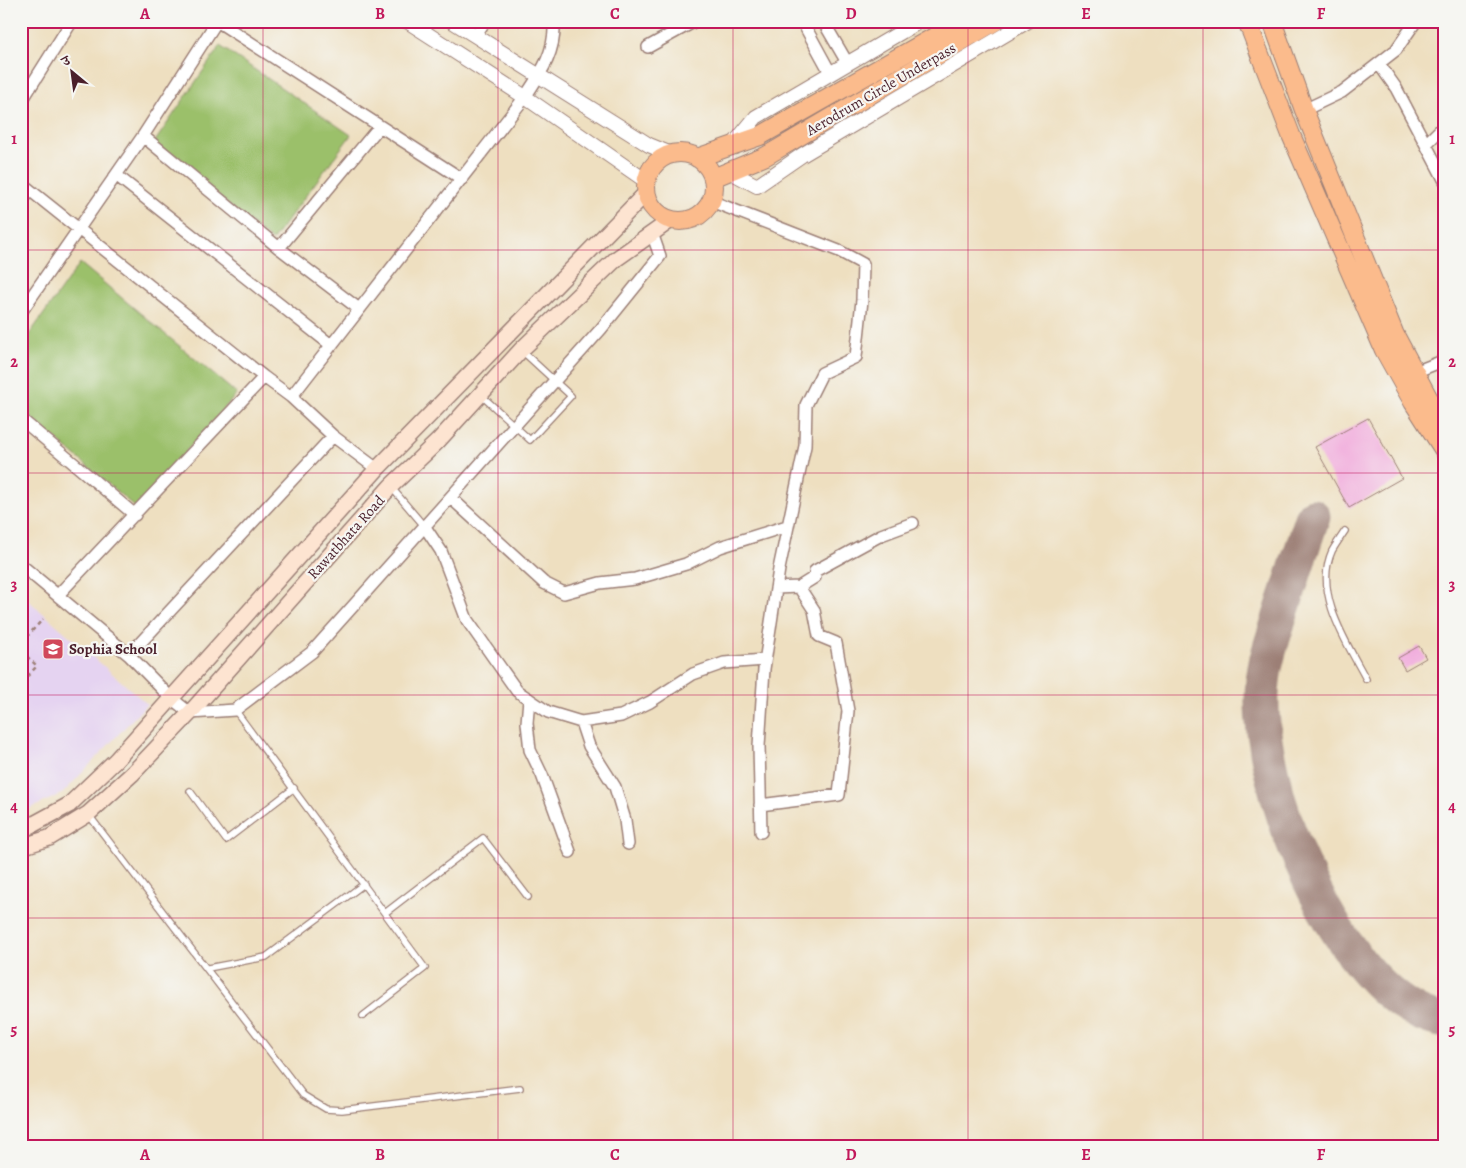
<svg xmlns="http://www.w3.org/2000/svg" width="1466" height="1168" font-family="Alegreya,'Noto Serif Devanagari',serif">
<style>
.built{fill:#e5d3f1}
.green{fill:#9bc06b;stroke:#72704b}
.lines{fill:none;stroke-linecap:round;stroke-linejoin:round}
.taxiway{stroke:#9c7f76;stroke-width:35}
.building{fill:#f1aadc}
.service-casing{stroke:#9c7f76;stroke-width:8}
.minor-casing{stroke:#9c7f76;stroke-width:14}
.tertiary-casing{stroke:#9c7f76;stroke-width:16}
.secondary-casing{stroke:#9c7f76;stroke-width:18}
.primary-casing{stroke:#9c7f76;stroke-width:20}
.path{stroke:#9c7f76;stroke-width:2.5;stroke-dasharray:4 4;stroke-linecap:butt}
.service{stroke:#fff;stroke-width:5.5}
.minor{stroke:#fff;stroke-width:11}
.tertiary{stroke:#fff;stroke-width:14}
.secondary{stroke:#fde4d1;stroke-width:15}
.primary{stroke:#fbbb8c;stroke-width:18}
.grid{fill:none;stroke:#c2185b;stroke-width:1;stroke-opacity:0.55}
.labels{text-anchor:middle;stroke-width:4.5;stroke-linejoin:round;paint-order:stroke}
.street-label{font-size:15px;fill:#4a1f2b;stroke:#f6f6f2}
.poi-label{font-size:15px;font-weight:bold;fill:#4a1f2b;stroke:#f6f6f2;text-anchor:start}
.neatline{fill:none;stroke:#c2185b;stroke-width:2}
.grid-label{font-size:16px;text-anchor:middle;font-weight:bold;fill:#c2185b}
</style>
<rect width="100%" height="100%" fill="#f6f6f2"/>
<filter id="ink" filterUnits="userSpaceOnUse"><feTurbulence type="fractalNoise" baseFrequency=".02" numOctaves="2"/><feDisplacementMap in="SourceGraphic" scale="10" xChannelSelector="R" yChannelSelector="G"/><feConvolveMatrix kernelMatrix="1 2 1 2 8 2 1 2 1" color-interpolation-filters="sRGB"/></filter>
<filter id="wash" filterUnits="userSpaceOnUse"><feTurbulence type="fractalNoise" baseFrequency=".0096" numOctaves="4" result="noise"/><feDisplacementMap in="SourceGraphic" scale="20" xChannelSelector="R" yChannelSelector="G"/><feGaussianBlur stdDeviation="1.12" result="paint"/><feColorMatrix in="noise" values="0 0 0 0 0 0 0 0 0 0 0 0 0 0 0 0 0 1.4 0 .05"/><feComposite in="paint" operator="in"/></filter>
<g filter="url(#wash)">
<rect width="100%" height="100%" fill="#eedfc0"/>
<path class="built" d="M 21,594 L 147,704 L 63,793 L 21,813 Z"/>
<path class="green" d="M 220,46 L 351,135 L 272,241 L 154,143 Z
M 80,263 L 237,394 L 136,508 L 21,409 L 21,346 Z"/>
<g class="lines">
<path class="taxiway" d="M 1313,516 C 1302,548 1292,580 1281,613 C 1274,636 1265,658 1263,682 C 1251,777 1339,1004 1445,1021"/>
</g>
<g id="blocks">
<path class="building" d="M 1368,418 L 1402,478 L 1349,508 L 1315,447 Z
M 1419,646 L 1426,658 L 1405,670 L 1398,658 Z"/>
</g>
</g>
<g filter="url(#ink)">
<use href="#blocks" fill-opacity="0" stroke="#9c7f76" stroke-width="1"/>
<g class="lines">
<g class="service-casing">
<path id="service" d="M 482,396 L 530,440 L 571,396 L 521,350
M 391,487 L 425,527
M 1345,531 C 1341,537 1336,544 1332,551 C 1313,593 1347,643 1366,679
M 235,710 L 425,968 L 363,1016
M 190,791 L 226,840 L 294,788
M 88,814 L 303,1095 L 326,1109 L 342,1110 L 520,1088
M 385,913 L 483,838 L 528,897
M 208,968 L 266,957 L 364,884"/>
</g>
<g class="minor-casing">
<path id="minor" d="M 217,21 L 462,179
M 802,21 L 831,74
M 823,21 L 848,64
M 475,36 L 485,21
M 648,47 L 695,21
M 1379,64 L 1396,88 L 1445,181
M 21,102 L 72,21
M 1304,110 L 1342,92 L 1396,50 L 1416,21
M 143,136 L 279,248 L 359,309
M 1427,143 L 1445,125
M 116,175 L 331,345
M 21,183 L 264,377 L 291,397 L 333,436 L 377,469
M 711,201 L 839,251 L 863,264 L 862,300 L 856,357 L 822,373 L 806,405 L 805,446 L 779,569 L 764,669 L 759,746 L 761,832
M 279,248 L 379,127
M 21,312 L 143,136 L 217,21
M 1415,372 L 1445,360
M 291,397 L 525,97 C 541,73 556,52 554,21
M 21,419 L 135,515
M 451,498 L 544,583 L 564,593 L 600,583 L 635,579 L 686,564 L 720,547 L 787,526
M 425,527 L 441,551 L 467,620 L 517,691 L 548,712 L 581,722 L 621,716 L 650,702 L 693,674 L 724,663 L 765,660
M 21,565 L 129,655 L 171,698 L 190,713 L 235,710 L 312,652 L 601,329 L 660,256 L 652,233
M 776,588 L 799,587 L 815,577 L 815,571 L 881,535 L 913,523
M 58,595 L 264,377
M 129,655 L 333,436
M 529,699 L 527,723 L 530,750 L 542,775 L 570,852
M 581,722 L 589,746 L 615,787 L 625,820 L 628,844
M 760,805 L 839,795 L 848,711 L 836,643 L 819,636 L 814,610 L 799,587"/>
</g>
<g class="tertiary-casing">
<path id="tertiary" d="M 407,21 L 525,97 L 646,181
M 452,21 L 649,145 L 671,154
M 733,145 L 756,117 L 920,21
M 731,172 L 757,186 L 802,155 L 1028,21"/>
</g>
<g class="secondary-casing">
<path id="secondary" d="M 21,831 L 69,805 L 116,760 L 377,469 L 646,193
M 21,847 L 49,838 L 88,814 L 132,774 L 190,713 L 391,486 L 438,441 L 521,350 L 616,259 L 671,220"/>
</g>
<g class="primary-casing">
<path id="primary" d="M 1247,21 L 1291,135 L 1384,350 L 1413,402 L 1445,452
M 1272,21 L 1304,110 L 1395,335 L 1445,429
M646 187a34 34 0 1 1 68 0a34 34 0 1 1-68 0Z
M 697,158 L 760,136 L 962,21
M 713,178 L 766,156 L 996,21"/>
</g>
<path class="path" d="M 21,643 L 43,619
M 21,651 L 37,666 L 21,683"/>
<use href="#service" class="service"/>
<use href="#minor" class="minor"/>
<use href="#tertiary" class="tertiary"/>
<use href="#secondary" class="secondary"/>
<use href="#primary" class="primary"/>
</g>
</g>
<path class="grid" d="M 263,21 L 263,1147M 498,21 L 498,1147M 733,21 L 733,1147M 968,21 L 968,1147M 1203,21 L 1203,1147M 21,250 L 1445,250M 21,473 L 1445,473M 21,695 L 1445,695M 21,918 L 1445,918"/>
<defs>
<g id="school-square" transform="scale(1.125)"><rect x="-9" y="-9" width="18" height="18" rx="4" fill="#d1495b" stroke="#f6f6f2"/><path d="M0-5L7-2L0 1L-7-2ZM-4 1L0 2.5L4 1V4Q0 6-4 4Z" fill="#fff"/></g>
</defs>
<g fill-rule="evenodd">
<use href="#school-square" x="53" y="649"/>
</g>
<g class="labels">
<g class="street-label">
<text transform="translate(881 89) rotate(-30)" y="5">Aerodrum Circle Underpass</text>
<text transform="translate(346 537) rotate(-48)" y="5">Rawatbhata Road</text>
</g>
<g class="poi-label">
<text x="69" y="654">Sophia School</text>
</g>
</g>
<rect width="1466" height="1168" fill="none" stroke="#f6f6f2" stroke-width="55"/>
<g transform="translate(72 72) rotate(331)" stroke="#f6f6f2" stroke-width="4" paint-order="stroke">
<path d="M0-4L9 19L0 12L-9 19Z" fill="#4a1f2b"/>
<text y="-8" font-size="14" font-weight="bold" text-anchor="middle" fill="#4a1f2b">उ</text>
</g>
<rect x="28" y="28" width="1410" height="1112" class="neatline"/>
<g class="grid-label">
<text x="145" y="19">A</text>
<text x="380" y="19">B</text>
<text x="615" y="19">C</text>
<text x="851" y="19">D</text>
<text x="1086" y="19">E</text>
<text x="1321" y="19">F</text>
<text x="14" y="144">1</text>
<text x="1452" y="144">1</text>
<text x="14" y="367">2</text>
<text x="1452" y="367">2</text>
<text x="14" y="590">3</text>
<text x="1452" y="590">3</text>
<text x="14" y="812">4</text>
<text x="1452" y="812">4</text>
<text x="14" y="1035">5</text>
<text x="1452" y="1035">5</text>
<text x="145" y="1160">A</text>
<text x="380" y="1160">B</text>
<text x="615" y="1160">C</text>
<text x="851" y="1160">D</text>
<text x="1086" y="1160">E</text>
<text x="1321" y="1160">F</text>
</g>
</svg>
